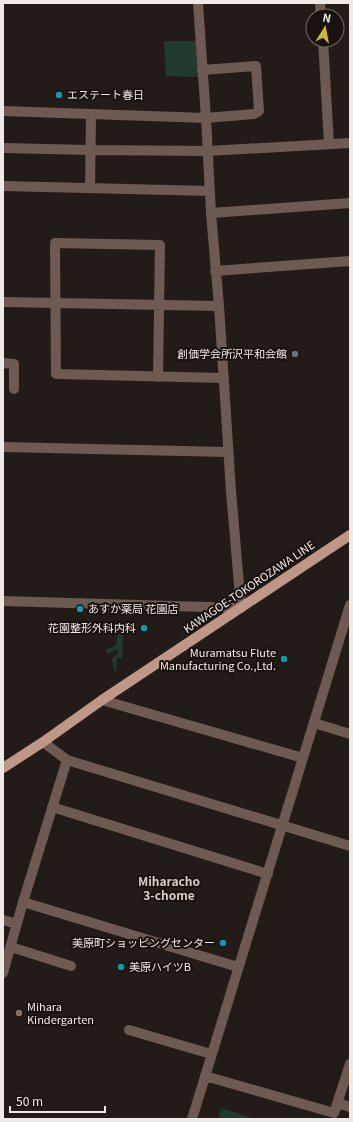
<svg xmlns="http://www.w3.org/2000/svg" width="353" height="1122" font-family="Georgia,'Noto Sans JP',serif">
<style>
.green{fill:#213a2e}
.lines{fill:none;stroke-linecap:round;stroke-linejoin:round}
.minor{stroke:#6d5a52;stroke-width:10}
.tertiary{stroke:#6d5a52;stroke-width:10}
.primary{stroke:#bf9787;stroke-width:10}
.culture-dot{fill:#0f9aa8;stroke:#1a120e;stroke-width:1.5}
.worship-dot{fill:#6b7280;stroke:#1a120e;stroke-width:1.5}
.education-dot{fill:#8d6e63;stroke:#1a120e;stroke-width:1.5}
.labels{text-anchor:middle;stroke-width:4;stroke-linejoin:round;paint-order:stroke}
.poi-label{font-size:11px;fill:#f0eae7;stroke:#1a120e;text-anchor:start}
.street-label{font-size:11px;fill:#f0eae7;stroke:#1a120e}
.neighbourhood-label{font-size:12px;font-weight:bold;fill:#d9cdc7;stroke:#1a120e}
</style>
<rect width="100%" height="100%" fill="#231b17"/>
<path class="green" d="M 164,41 L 197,41 L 199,77 L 166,76 Z
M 118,634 L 123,634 L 122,658 L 117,658 L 116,673 L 112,666 L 114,664 L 111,659 L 119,653 L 116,649 L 108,654 L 106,650 L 116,645 Z
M 221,1108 L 256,1119 L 218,1119 Z"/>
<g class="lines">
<path class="minor" d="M 320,3 L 321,16
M 323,40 L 329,144
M 3,111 L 206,118 L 254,114 L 259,111 L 256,66 L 202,70
M 3,148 L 90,150 L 208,151 L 350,143
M 3,186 L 210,191
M 90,188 L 91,114
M 211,213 L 350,203
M 215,271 L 350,261
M 3,302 L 219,306
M 3,363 L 14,364 L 14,389
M 158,377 L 160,245 L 55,243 L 56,374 L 224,378
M 3,447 L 228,452
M 3,601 L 241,608 L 231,491 L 219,306 L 211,213 L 206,118 L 198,3
M 102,700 L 303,758
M 314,723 L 350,734
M 52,807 L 268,874
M 23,902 L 238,967
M 3,920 L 17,924
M 11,947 L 71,966
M 3,973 L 23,902 L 67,760
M 129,1030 L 211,1054
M 205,1076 L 334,1113 L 350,1064
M 338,1103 L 350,1107
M 192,1119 L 350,605"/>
<path class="tertiary" d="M 43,742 L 67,760 L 350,846"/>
<path class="primary" d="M 3,768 L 43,742 L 102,700 L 350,535"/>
</g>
<g class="culture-dot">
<circle cx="59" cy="95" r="4"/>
<circle cx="80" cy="609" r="4"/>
<circle cx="144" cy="628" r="4"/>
<circle cx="284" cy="659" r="4"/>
<circle cx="223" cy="943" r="4"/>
<circle cx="121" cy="967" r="4"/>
</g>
<circle class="worship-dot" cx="295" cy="354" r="4"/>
<circle class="education-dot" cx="19" cy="1013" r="4"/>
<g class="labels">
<g class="poi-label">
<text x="67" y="99">エステート春日</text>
<text x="287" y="358" text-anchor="end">創価学会所沢平和会館</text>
<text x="88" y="613">あすか薬局 花園店</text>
<text x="136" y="632" text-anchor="end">花園整形外科内科</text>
<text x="276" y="657" text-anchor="end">Muramatsu Flute<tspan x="276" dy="13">Manufacturing Co.,Ltd.</tspan></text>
<text x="215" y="947" text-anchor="end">美原町ショッピングセンター</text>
<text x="129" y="971">美原ハイツB</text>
<text x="27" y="1011">Mihara<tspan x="27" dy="13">Kindergarten</tspan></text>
</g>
<g class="street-label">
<text transform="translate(249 587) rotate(-34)" y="4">KAWAGOE-TOKOROZAWA LINE</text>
</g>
<g class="neighbourhood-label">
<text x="169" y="886">Miharacho<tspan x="169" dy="14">3-chome</tspan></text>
</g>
</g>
<rect width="353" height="1122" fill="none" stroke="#f0eae7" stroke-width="8"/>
<g transform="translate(325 28) rotate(11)"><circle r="19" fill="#1a120e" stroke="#706865"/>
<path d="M0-3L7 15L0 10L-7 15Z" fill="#caba3a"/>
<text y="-6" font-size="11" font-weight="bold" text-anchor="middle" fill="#f0eae7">N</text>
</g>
<path d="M10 1106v6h95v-6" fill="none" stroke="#f0eae7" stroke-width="2"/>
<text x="16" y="1106" font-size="12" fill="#f0eae7" stroke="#1a120e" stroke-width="3" paint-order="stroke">50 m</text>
</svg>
